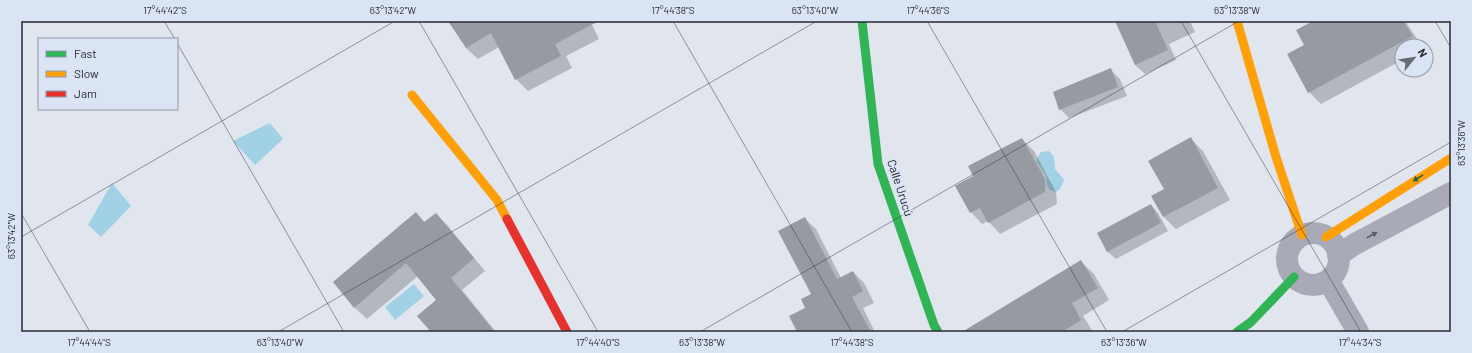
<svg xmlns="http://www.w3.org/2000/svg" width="1472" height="353" font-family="Barlow,sans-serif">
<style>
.water{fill:#a1d1e4}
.shadow{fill:#0003}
.building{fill:#969ba2}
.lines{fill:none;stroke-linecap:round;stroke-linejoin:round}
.street{stroke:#a8aab8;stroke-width:22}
.fast{stroke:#30b455;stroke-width:9}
.slow{stroke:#ff9f0a;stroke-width:9}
.jam{stroke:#e5322d;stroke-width:9}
.oneway{fill:#2b613f}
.oneway2{fill:#5b5d66}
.ticks{fill:none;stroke:#272a30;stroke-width:1;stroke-opacity:0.45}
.labels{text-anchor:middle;stroke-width:4;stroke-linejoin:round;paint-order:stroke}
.street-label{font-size:12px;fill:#272a30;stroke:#dae4f4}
.neatline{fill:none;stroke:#272a30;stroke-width:1.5}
.ticks-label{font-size:10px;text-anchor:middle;fill:#272a30}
</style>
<rect width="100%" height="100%" fill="#e0e5ee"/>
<path class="water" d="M 270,123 L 283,139 L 255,165 L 233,141 Z
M 1049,151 L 1054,157 L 1055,169 L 1064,180 L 1060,189 L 1056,192 L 1050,190 L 1047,185 L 1046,175 L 1037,162 L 1037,158 L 1041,152 Z
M 112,183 L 131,206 L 101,237 L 88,225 Z
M 414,284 L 424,296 L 395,320 L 385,307 Z"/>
<path class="shadow" d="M 458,21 L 590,21 L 599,39 L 566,56 L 572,68 L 528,91 L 516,79 L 499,47 L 478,59 L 466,48 Z
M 1123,21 L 1190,21 L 1195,32 L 1169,44 L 1176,60 L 1145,74 L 1135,65 L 1117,24 Z
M 1315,21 L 1405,21 L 1422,46 L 1402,46 L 1402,60 L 1321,104 L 1309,92 L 1306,45 Z
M 1110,69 L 1120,79 L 1127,96 L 1069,118 L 1060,109 Z
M 1022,139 L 1034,151 L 1056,192 L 1057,204 L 1000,234 L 988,221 L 982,224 L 971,212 L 974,177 Z
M 1191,139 L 1203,151 L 1230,200 L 1176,229 L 1164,217 L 1152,197 L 1165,190 Z
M 1151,205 L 1158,213 L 1168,231 L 1116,259 L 1108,252 L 1098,233 Z
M 416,214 L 425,223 L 436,214 L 448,226 L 485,271 L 462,290 L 496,332 L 432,332 L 438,300 L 418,276 L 367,319 L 354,307 Z
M 804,218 L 816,229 L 841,278 L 853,272 L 864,283 L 874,303 L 863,308 L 875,332 L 799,332 L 806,308 L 812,295 Z
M 1081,262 L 1094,274 L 1109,300 L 1083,316 L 1093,332 L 990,332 Z"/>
<path class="building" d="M 448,21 L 599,21 L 555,44 L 561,56 L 515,80 L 491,33 L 466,48 Z
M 1115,21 L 1155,21 L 1168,50 L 1135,65 Z
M 1313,21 L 1403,21 L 1413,36 L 1308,93 L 1287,54 L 1304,45 L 1296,30 Z
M 1111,68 L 1118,87 L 1059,110 L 1053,92 Z
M 1191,137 L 1218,188 L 1163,217 L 1151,196 L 1164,189 L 1148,161 Z
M 1022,138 L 1045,179 L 1045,192 L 988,223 L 980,208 L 970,213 L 955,186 L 973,176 L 968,166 Z
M 1151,204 L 1161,223 L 1107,252 L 1097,233 Z
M 416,212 L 424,222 L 436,213 L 474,258 L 451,278 L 495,332 L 431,332 L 417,316 L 436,300 L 406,263 L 354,308 L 333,282 Z
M 805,217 L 837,279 L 853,271 L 863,291 L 852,297 L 871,332 L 797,332 L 789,316 L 805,308 L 801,299 L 811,294 L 778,231 Z
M 1081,260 L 1098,288 L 1072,303 L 1081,320 L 1062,332 L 962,332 Z"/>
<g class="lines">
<path class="street" d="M1287 259a26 26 0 1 1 52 0a26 26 0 1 1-52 0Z
M 1338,255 L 1355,244 L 1451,193
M 1328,280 L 1358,332"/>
<path class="fast" d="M 862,21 L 878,164 L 934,325 L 938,332
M 1237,332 L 1251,322 L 1294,277"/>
<path class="slow" d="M 1237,21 L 1276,157 L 1302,235
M 412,95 L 497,200 L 507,219
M 1326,237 L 1451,158"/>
<path class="jam" d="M 507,219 L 567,332"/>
</g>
<defs><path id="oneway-solid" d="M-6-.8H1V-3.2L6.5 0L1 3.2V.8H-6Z"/></defs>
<use class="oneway" href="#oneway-solid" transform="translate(1418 178) rotate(148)"/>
<use class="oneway2" href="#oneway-solid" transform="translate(1372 235) rotate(-28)"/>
<path class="ticks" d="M 164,21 L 175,39M 419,21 L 598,332M 673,21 L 852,332M 927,21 L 1107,332M 1181,21 L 1361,332M 1435,21 L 1451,48M 177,43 L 344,332M 21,213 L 90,332M 21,237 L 395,21M 278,332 L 817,21M 700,332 L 1239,21M 1122,332 L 1451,142"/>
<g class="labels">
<g class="street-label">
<text transform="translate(900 188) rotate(72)" y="4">Calle Urucú</text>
</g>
</g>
<rect width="1472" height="353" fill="none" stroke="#dae4f4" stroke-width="44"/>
<rect x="38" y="38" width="140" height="72" fill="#dae4f4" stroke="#929aa6"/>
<rect x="46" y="51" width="20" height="6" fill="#30b455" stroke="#929aa6"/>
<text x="74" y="58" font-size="12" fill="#272a30">Fast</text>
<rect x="46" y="71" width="20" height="6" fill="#ff9f0a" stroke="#929aa6"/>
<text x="74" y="78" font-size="12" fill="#272a30">Slow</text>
<rect x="46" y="91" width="20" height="6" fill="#e5322d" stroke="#929aa6"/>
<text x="74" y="98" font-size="12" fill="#272a30">Jam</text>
<g transform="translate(1414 58) rotate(60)"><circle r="19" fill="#dae4f4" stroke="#929aa6"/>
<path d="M0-3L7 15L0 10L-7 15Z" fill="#686b72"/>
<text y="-6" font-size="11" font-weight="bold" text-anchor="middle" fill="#272a30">N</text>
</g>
<rect x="22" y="22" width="1428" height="309" class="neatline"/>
<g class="ticks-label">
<text x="165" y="14">17°44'42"S</text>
<text x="393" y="14">63°13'42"W</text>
<text x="673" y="14">17°44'38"S</text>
<text x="815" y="14">63°13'40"W</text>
<text x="928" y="14">17°44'36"S</text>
<text x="1237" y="14">63°13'38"W</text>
<text transform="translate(1461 143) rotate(-90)" y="4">63°13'36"W</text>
<text transform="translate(11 236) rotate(-90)" y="4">63°13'42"W</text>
<text x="89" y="346">17°44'44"S</text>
<text x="280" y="346">63°13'40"W</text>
<text x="598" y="346">17°44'40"S</text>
<text x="702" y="346">63°13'38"W</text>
<text x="852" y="346">17°44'38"S</text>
<text x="1124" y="346">63°13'36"W</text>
<text x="1360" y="346">17°44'34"S</text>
</g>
</svg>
